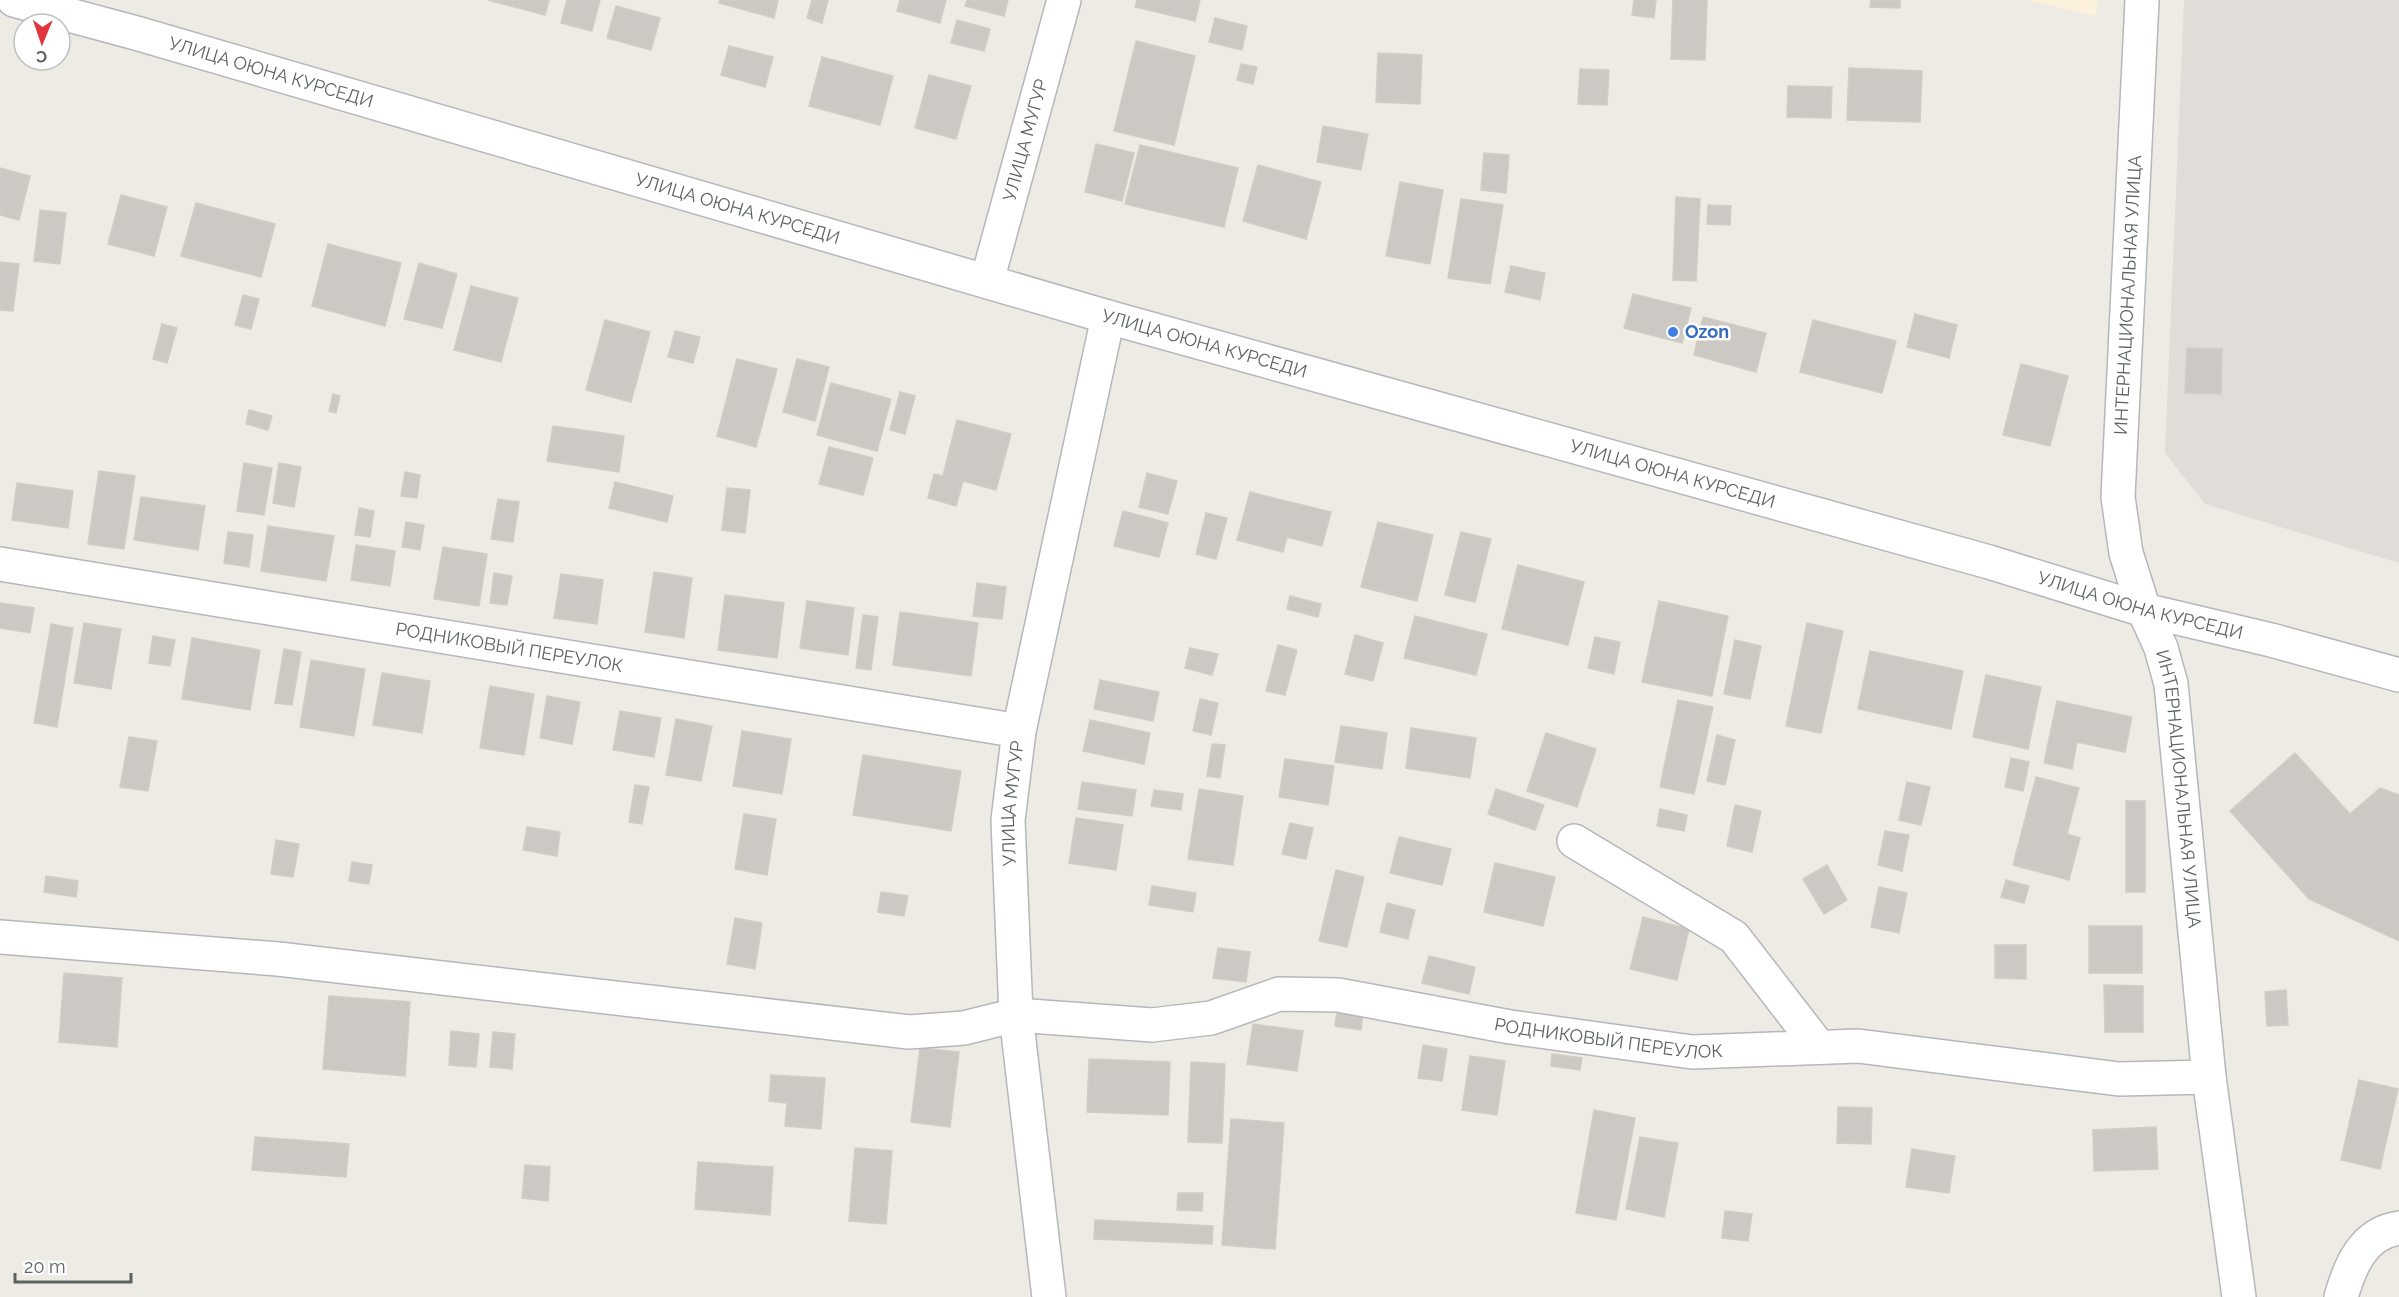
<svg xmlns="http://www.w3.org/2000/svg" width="2399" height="1297" font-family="Raleway,sans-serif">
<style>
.commercial{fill:#fcf1db}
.industrial{fill:#e0ddd9}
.building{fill:#ccc8c4;stroke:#d3ccc3;stroke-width:1.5}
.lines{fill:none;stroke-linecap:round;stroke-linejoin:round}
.minor-casing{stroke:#b5b7bb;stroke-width:36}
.minor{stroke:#fff;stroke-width:33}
.shop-dot{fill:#3f7fe0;stroke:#fff;stroke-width:2}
.labels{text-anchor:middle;stroke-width:5;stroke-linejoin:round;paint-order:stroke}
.street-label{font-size:18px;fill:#5c6164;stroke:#fff}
.shop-label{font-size:18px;font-weight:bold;fill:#366cbe;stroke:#fff;text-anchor:start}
</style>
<rect width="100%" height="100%" fill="#eeebe4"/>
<path class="commercial" d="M 2026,0 L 2098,0 L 2096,16 Z"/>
<path class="industrial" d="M 2184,0 L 2399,0 L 2399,563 L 2205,504 L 2165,453 Z"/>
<path class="building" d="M 488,0 L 549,0 L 545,15 Z
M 567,0 L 600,0 L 592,31 L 561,23 Z
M 720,0 L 778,0 L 774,18 L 719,3 Z
M 812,0 L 828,0 L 822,23 L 807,18 Z
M 900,0 L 946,0 L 940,23 L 897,11 Z
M 967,0 L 1008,0 L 1004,16 L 965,6 Z
M 1137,0 L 1200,0 L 1195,21 L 1135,7 Z
M 1634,0 L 1656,0 L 1654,18 L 1632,15 Z
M 1673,0 L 1707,0 L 1705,60 L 1671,59 Z
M 1871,0 L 1900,0 L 1900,8 L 1870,7 Z
M 616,6 L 660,18 L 651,50 L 607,38 Z
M 1215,18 L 1247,26 L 1242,50 L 1209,42 Z
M 957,20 L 990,29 L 984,51 L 951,43 Z
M 1136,41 L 1195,56 L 1174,145 L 1114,131 Z
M 729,46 L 773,57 L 765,87 L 721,75 Z
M 1378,53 L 1422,55 L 1420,104 L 1376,102 Z
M 822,57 L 893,76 L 880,125 L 809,106 Z
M 1241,64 L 1257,67 L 1253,84 L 1237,80 Z
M 1849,68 L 1922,71 L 1920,122 L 1847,120 Z
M 1580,69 L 1609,70 L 1607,105 L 1578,104 Z
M 929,75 L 971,86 L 956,139 L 915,128 Z
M 1788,86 L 1832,87 L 1831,118 L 1787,117 Z
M 1323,126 L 1368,134 L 1361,170 L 1317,162 Z
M 1096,144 L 1134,153 L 1122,201 L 1085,192 Z
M 1140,145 L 1238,168 L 1224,227 L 1125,204 Z
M 1484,153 L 1509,155 L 1506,193 L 1481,190 Z
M 1258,165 L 1321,182 L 1306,239 L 1243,221 Z
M 0,168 L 30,176 L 19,220 L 0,215 Z
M 1400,182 L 1443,190 L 1430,264 L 1386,256 Z
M 121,195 L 167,207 L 154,256 L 108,244 Z
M 1676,197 L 1700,199 L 1696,281 L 1673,280 Z
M 1461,199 L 1503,205 L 1490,284 L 1448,278 Z
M 196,203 L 275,224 L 261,277 L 181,256 Z
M 1708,205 L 1731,206 L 1730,225 L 1707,224 Z
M 40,210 L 66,213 L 60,264 L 34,261 Z
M 328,244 L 401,263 L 385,326 L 312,306 Z
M 0,262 L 19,264 L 13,311 L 0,310 Z
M 419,263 L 457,274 L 442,328 L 404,319 Z
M 1511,266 L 1545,273 L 1540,300 L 1505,292 Z
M 471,286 L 518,298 L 501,362 L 454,350 Z
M 1633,294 L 1691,308 L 1682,343 L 1624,328 Z
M 243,295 L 259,299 L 251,329 L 235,325 Z
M 1915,314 L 1957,325 L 1949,358 L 1907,347 Z
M 1703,317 L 1766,333 L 1756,372 L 1694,355 Z
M 605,320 L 650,332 L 631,402 L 586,390 Z
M 1813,320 L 1896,341 L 1882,393 L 1800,372 Z
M 162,324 L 177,328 L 167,363 L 153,359 Z
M 675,331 L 700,337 L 693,363 L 668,357 Z
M 2187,348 L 2222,349 L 2221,394 L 2185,393 Z
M 737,359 L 777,369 L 756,447 L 717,436 Z
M 797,359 L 829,367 L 815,421 L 783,412 Z
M 2021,364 L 2068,376 L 2050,446 L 2003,435 Z
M 831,383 L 891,399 L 877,451 L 817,435 Z
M 900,392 L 915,396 L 905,434 L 890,430 Z
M 333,394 L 340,396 L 336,413 L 329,411 Z
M 249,410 L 272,416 L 268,430 L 246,424 Z
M 957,420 L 1011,434 L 996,490 L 963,481 L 956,506 L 928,498 L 934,474 L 943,476 Z
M 553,426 L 624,436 L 619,472 L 547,461 Z
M 829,447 L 873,458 L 863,495 L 819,484 Z
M 244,463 L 272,468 L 264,515 L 237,511 Z
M 279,463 L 301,467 L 294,507 L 273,503 Z
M 99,471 L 135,476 L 124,549 L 88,544 Z
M 405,472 L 420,475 L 417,498 L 401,496 Z
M 1147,473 L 1177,481 L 1168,514 L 1139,507 Z
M 615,482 L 673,496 L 667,522 L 609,508 Z
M 17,483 L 73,491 L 68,528 L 12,520 Z
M 727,488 L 750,490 L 745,533 L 722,530 Z
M 1250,492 L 1331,512 L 1322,546 L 1287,537 L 1283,552 L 1237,540 Z
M 141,497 L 205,506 L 198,550 L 134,540 Z
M 498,499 L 519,502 L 513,542 L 491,539 Z
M 359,508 L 374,511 L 370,537 L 355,535 Z
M 1123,511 L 1168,523 L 1159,557 L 1114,546 Z
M 1206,513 L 1227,518 L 1216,559 L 1196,554 Z
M 406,522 L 424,525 L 420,550 L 402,547 Z
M 1378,522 L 1433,535 L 1417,601 L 1361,587 Z
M 268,526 L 334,536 L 326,581 L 261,571 Z
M 228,532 L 253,535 L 249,567 L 224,563 Z
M 1461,532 L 1491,539 L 1475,602 L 1445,595 Z
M 356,545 L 395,551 L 390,586 L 351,580 Z
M 443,547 L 487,554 L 479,606 L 434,599 Z
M 1518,565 L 1584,582 L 1568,645 L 1502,629 Z
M 654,572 L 692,578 L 684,638 L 645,632 Z
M 494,573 L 512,576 L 507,605 L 490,603 Z
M 561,574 L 603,580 L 597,624 L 554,618 Z
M 977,583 L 1006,587 L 1002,619 L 973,616 Z
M 725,595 L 784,603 L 777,658 L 718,650 Z
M 1290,596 L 1321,604 L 1318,617 L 1287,609 Z
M 807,601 L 854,608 L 848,655 L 800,648 Z
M 1659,601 L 1728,616 L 1712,696 L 1642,682 Z
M 0,603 L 34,608 L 30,633 L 0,628 Z
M 900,612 L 978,623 L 971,676 L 893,665 Z
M 863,615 L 878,617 L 871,670 L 856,668 Z
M 1415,616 L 1487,634 L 1476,675 L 1404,658 Z
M 84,623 L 121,629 L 111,689 L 74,683 Z
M 1807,623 L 1843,631 L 1821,733 L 1786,726 Z
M 51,624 L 73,628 L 57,727 L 34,723 Z
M 1355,635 L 1383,643 L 1373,681 L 1345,674 Z
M 153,636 L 175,640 L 170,666 L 149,663 Z
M 1595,637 L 1620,642 L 1614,674 L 1588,668 Z
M 192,638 L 260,650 L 250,710 L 182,699 Z
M 1735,640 L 1761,646 L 1750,699 L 1724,694 Z
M 1278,645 L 1297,650 L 1285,695 L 1266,691 Z
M 1190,648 L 1218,654 L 1212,675 L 1185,668 Z
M 284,649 L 301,652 L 292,705 L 275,703 Z
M 1870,651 L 1963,671 L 1951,729 L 1858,709 Z
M 311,660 L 365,669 L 354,736 L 300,727 Z
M 382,673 L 430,681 L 422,733 L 373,725 Z
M 1986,675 L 2041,687 L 2028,749 L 1973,737 Z
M 1100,680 L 1159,692 L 1153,721 L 1094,709 Z
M 490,686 L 534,694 L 524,755 L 480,748 Z
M 547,696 L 580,702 L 572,744 L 540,738 Z
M 1200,699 L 1218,703 L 1211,735 L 1193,731 Z
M 1678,700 L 1713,707 L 1694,794 L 1660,787 Z
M 2057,701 L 2132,717 L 2125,752 L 2077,742 L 2072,769 L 2044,763 Z
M 620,711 L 661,718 L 654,757 L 613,750 Z
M 676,719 L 712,726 L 701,781 L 666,775 Z
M 1090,720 L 1150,733 L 1144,764 L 1083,751 Z
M 1341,726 L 1387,733 L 1382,769 L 1335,762 Z
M 1411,728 L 1476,738 L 1470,778 L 1406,768 Z
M 742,731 L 791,739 L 782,794 L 733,786 Z
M 1546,733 L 1596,749 L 1577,807 L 1527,791 Z
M 1717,735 L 1735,740 L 1725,785 L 1707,781 Z
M 129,737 L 157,741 L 148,791 L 120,787 Z
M 1212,744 L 1225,745 L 1220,778 L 1207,776 Z
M 2295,753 L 2350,814 L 2380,788 L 2399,795 L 2399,941 L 2309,899 L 2230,811 Z
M 863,755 L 961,771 L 951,831 L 853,815 Z
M 2011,758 L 2029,762 L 2023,791 L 2005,787 Z
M 1285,759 L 1334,766 L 1328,805 L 1279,797 Z
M 2036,777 L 2079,788 L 2067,834 L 2080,838 L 2069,880 L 2013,865 Z
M 1082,782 L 1136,790 L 1132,816 L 1078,809 Z
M 1907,782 L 1930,787 L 1921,825 L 1899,820 Z
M 635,785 L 649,787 L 642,824 L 629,822 Z
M 1199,789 L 1243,796 L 1233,865 L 1188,859 Z
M 1496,789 L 1544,805 L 1535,830 L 1488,814 Z
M 1154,790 L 1183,794 L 1181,810 L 1151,806 Z
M 2126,801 L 2145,801 L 2145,892 L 2126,892 Z
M 1735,805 L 1761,811 L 1752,852 L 1727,846 Z
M 1660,809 L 1687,815 L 1684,831 L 1657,826 Z
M 744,814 L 776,819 L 767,875 L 735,869 Z
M 1076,818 L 1123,825 L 1116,870 L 1069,863 Z
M 1290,823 L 1313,828 L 1306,859 L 1282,854 Z
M 527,827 L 560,832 L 557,856 L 523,850 Z
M 1885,831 L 1909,835 L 1902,871 L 1878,865 Z
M 1399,837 L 1451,849 L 1442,885 L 1390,873 Z
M 276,840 L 299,844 L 293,877 L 271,874 Z
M 352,862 L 372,865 L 369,884 L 349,881 Z
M 1495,863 L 1555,877 L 1543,926 L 1484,912 Z
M 1827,865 L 1847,900 L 1824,914 L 1803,879 Z
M 1336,870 L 1364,877 L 1347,947 L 1319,941 Z
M 46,876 L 78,881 L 76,897 L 44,892 Z
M 2006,880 L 2029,886 L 2024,903 L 2001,897 Z
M 1152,886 L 1196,893 L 1193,912 L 1149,905 Z
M 1879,887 L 1907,893 L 1899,933 L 1871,927 Z
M 881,892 L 908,896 L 904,916 L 878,912 Z
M 1387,903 L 1415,910 L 1408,939 L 1380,932 Z
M 1643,917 L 1689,929 L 1677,980 L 1630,969 Z
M 735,918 L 762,923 L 755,969 L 727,964 Z
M 2089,926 L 2142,926 L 2142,973 L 2089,973 Z
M 1995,945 L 2026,945 L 2026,979 L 1995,978 Z
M 1218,948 L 1250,952 L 1246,982 L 1213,978 Z
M 1429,956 L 1475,967 L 1469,994 L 1422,983 Z
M 64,973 L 122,978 L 117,1047 L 59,1042 Z
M 2104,985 L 2143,986 L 2143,1032 L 2105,1032 Z
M 2286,990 L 2288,1025 L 2267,1026 L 2265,992 Z
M 329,996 L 410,1002 L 405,1076 L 323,1069 Z
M 1337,1011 L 1363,1015 L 1361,1030 L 1335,1026 Z
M 1253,1024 L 1303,1031 L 1297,1071 L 1247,1064 Z
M 451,1031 L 479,1034 L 476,1067 L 449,1065 Z
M 493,1032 L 515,1034 L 512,1069 L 490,1067 Z
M 1423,1045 L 1447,1049 L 1442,1081 L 1418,1078 Z
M 920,1048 L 959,1052 L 950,1127 L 911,1122 Z
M 1552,1054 L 1582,1058 L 1580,1070 L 1551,1066 Z
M 1470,1056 L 1505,1061 L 1497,1115 L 1462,1110 Z
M 1089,1059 L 1170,1062 L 1168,1115 L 1087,1112 Z
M 1191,1062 L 1225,1064 L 1222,1143 L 1188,1142 Z
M 771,1075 L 825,1078 L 821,1129 L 785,1126 L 787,1103 L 769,1101 Z
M 2359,1080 L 2398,1089 L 2380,1169 L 2341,1160 Z
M 1838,1107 L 1872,1108 L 1871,1144 L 1837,1143 Z
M 1594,1110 L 1635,1118 L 1616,1220 L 1576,1213 Z
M 1231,1119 L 1284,1123 L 1275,1249 L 1222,1245 Z
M 2156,1127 L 2158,1169 L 2094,1171 L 2093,1130 Z
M 255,1137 L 349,1144 L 346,1177 L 252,1170 Z
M 1640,1137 L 1678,1143 L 1664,1217 L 1626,1209 Z
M 855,1148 L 892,1151 L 886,1224 L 849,1221 Z
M 1912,1149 L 1955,1156 L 1949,1193 L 1906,1187 Z
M 698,1162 L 773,1167 L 770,1215 L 695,1209 Z
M 525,1165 L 550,1167 L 548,1201 L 522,1198 Z
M 1178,1193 L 1203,1193 L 1202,1211 L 1177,1210 Z
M 1725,1211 L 1752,1214 L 1748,1241 L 1722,1238 Z
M 1095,1220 L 1213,1226 L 1212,1244 L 1094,1239 Z"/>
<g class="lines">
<g class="minor-casing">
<g id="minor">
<path id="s1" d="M 14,0 L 136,33 L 1108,317 L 1989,562 L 2144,610 L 2271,640 L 2399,675"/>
<path id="s2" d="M 2142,0 L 2118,497 L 2126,553 L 2144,610 L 2161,648 L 2171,684 L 2209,1077 L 2239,1297"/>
<path id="s3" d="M 987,281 L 1064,0"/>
<path id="s4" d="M 0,564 L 1019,731"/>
<path d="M 1574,841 L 1734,937 L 1819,1047"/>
<path id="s5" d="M 0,937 L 278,959 L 909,1032 L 964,1028 L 1016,1015 L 1152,1025 L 1211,1018 L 1279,994 L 1338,995 L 1510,1027 L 1692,1052 L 1858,1046 L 2119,1079 L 2209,1077"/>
<path id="s6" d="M 1049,1297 L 1016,1015 L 1008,820 L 1019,731 L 1108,317"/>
<path d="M 2341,1297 C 2350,1266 2363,1233 2399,1228"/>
</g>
</g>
<use href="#minor" class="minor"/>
</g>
<circle class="shop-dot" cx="1673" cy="332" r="6"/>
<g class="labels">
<g class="street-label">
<text dy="6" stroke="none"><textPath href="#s1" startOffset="267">УЛИЦА ОЮНА КУРСЕДИ</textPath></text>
<text dy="6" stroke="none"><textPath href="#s3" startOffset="146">УЛИЦА МУГУР</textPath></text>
<text dy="6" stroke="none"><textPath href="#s1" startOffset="753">УЛИЦА ОЮНА КУРСЕДИ</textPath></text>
<text transform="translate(2128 295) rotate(-87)" y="6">ИНТЕРНАЦИОНАЛЬНАЯ УЛИЦА</text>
<text dy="6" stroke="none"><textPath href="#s1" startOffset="1239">УЛИЦА ОЮНА КУРСЕДИ</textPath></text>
<text dy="6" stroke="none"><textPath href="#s1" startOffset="1725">УЛИЦА ОЮНА КУРСЕДИ</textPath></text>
<text dy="6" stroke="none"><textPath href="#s1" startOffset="2211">УЛИЦА ОЮНА КУРСЕДИ</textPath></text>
<text dy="6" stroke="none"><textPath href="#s4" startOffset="516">РОДНИКОВЫЙ ПЕРЕУЛОК</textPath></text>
<text dy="6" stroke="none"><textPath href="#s2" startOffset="798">ИНТЕРНАЦИОНАЛЬНАЯ УЛИЦА</textPath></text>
<text dy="6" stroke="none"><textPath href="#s6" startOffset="496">УЛИЦА МУГУР</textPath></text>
<text dy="6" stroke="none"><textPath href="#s5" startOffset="1624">РОДНИКОВЫЙ ПЕРЕУЛОК</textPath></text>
</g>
<g class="shop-label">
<text x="1685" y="338">Ozon</text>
</g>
</g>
<g transform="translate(42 42) rotate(182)"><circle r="28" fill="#ffffff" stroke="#bec0c1" stroke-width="1.5"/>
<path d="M0-4.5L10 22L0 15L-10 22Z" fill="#e2363e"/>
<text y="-9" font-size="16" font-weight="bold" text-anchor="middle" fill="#5c6164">С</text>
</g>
<path d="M15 1273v9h116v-9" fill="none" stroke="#5c6164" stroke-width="3"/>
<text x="24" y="1273" font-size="18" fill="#5c6164" stroke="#ffffff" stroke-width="4.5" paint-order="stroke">20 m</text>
</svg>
